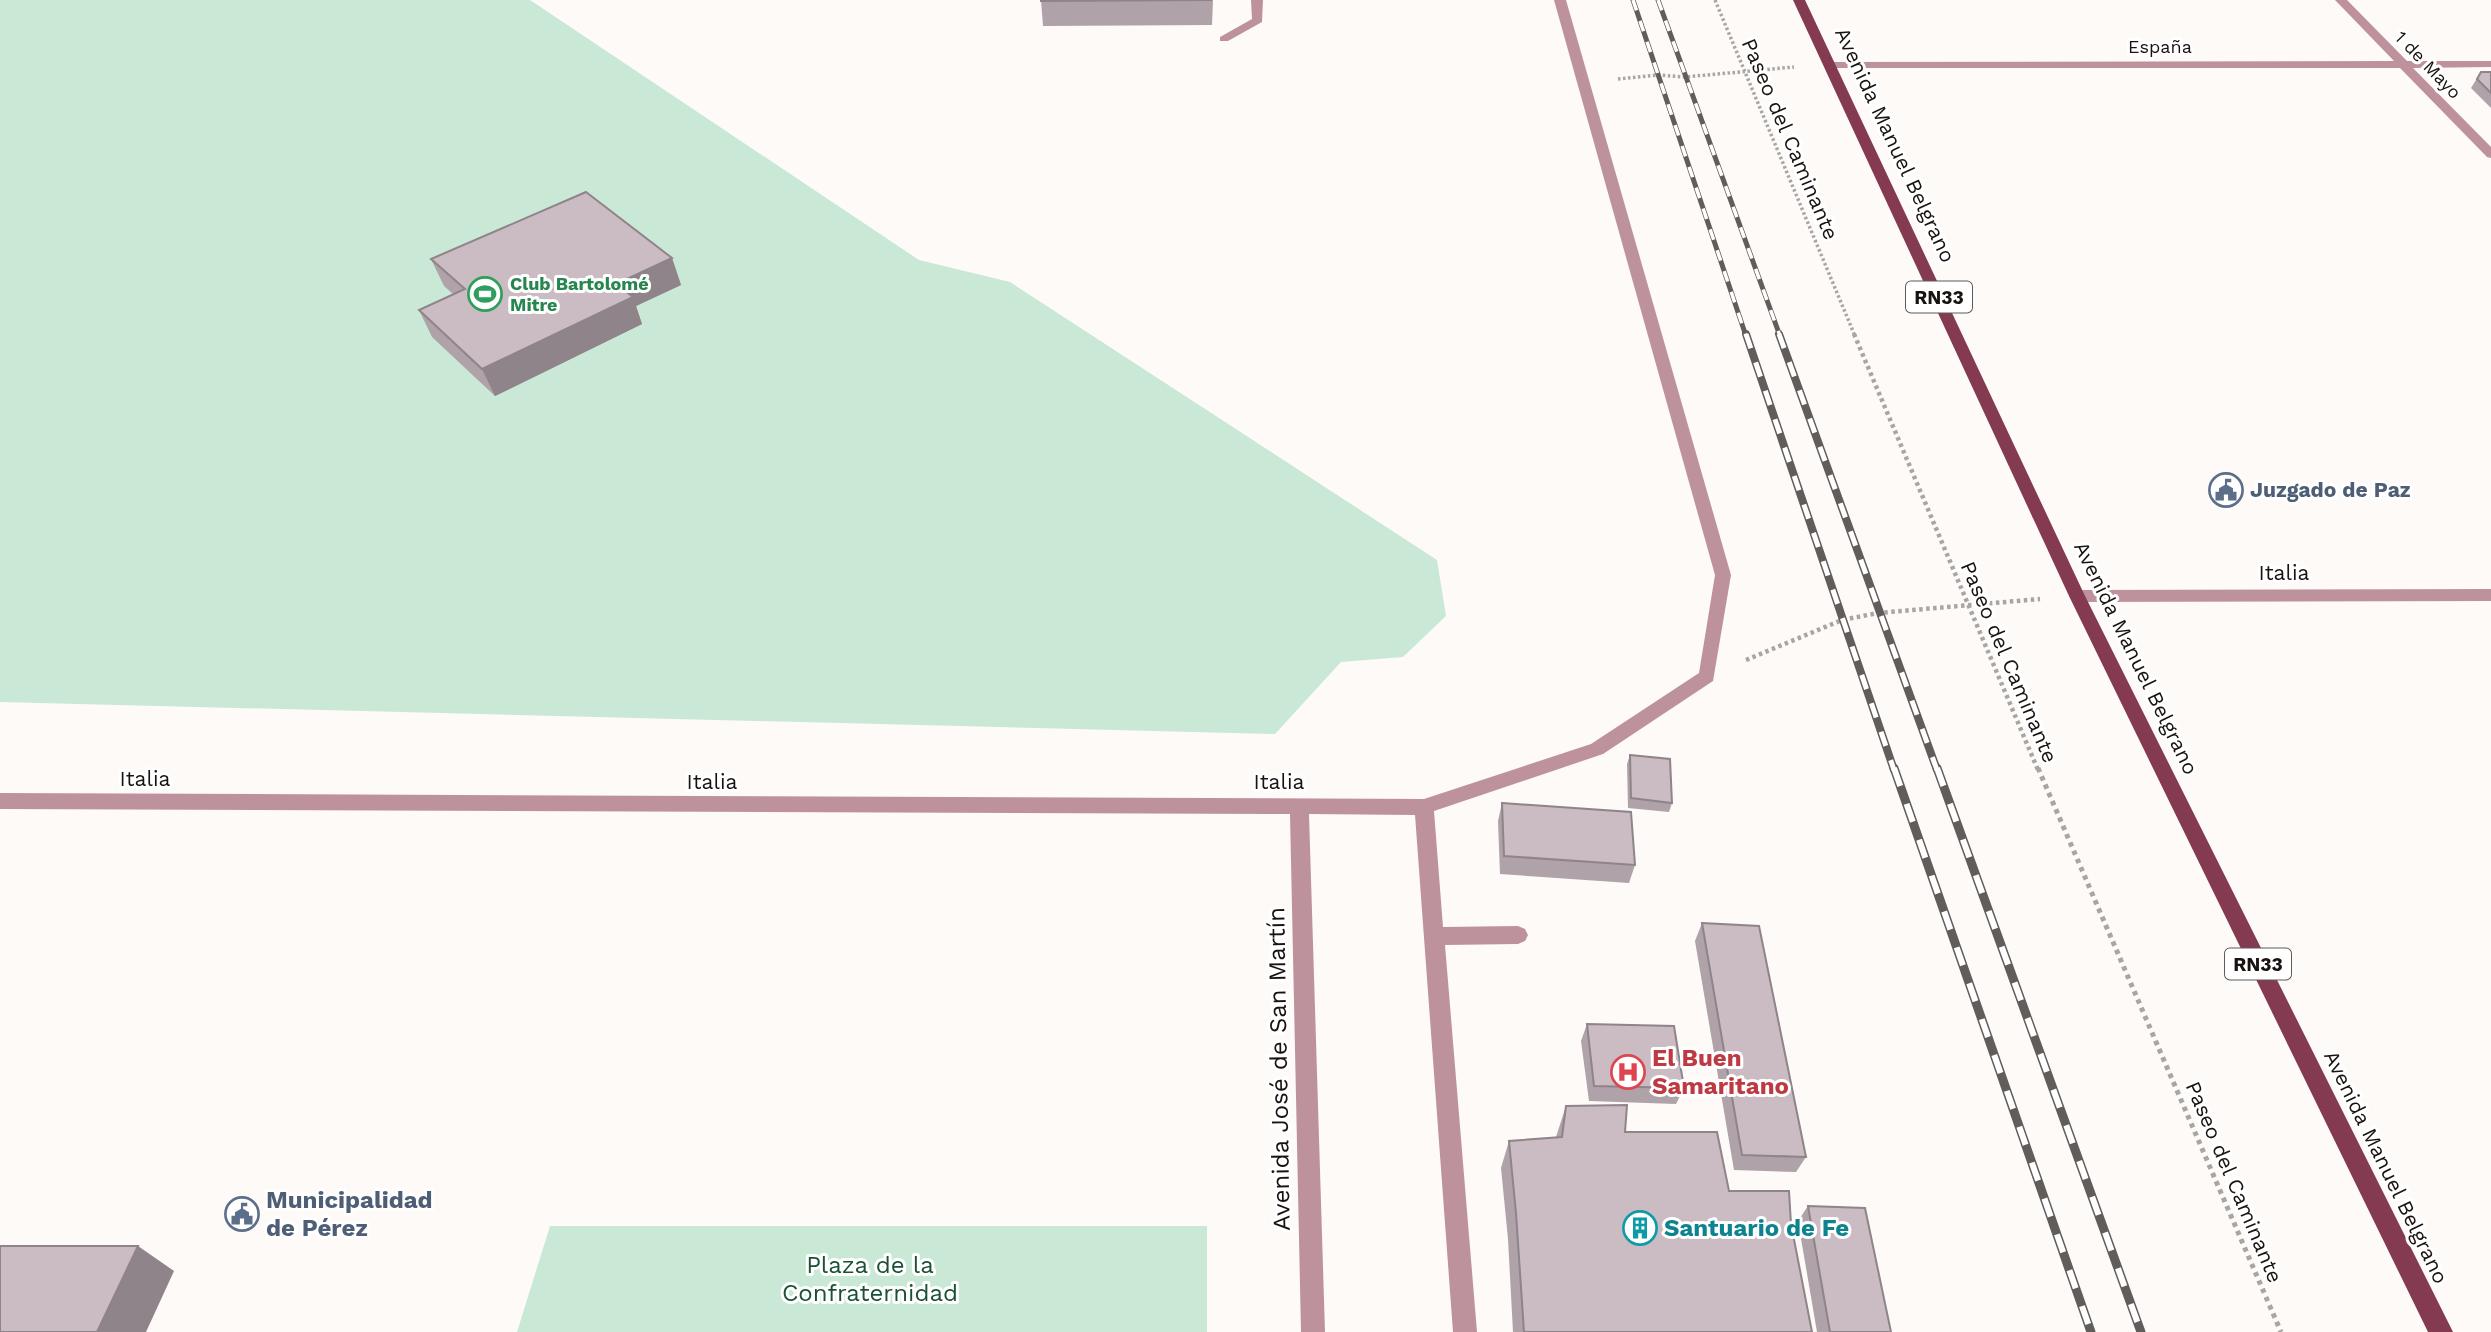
<svg xmlns="http://www.w3.org/2000/svg" width="2491" height="1332" font-family="'Work Sans',sans-serif">
<style>
.green{fill:#cae8d6}
.lines{fill:none;stroke-linecap:round;stroke-linejoin:round}
.path-far2{stroke:#a9a5a2;stroke-width:3.5;stroke-dasharray:2.5 2.5;stroke-linecap:butt}
.path-far1{stroke:#a9a5a2;stroke-width:4.5;stroke-dasharray:3.5 3.5;stroke-linecap:butt}
.path{stroke:#a9a5a2;stroke-width:5;stroke-dasharray:4.5 4.5;stroke-linecap:butt}
.minor{fill:#be929c;fill-rule:evenodd}
.major{fill:#843a50;fill-rule:evenodd}
.rail-far2-casing{stroke:#625d5b;stroke-width:5}
.rail-far1-casing{stroke:#625d5b;stroke-width:8}
.rail-casing{stroke:#625d5b;stroke-width:9}
.rail-far2{stroke:#fff;stroke-width:3.5;stroke-dasharray:11;stroke-linecap:butt}
.rail-far1{stroke:#fff;stroke-width:5;stroke-dasharray:15;stroke-linecap:butt}
.rail{stroke:#fff;stroke-width:6;stroke-dasharray:19;stroke-linecap:butt}
.wall{fill:#afa2a9}
.shaded-wall{fill:#8e8489}
.building{fill:#cbbcc4;stroke:#8e8489;stroke-width:2}
.labels{text-anchor:middle;stroke-width:6;stroke-linejoin:round;paint-order:stroke}
.far-street-label{font-size:18px;fill:#181310;stroke:#fff}
.far-leisure-label{font-size:18px;font-weight:bold;fill:#27864d;stroke:#fff;text-anchor:start}
.shield{fill:#fff;stroke:#5d5a58;stroke-width:2}
.shield-label{font-size:19px;font-weight:bold;fill:#181310}
.street-label{font-size:21px;fill:#181310;stroke:#fff}
.service-label{font-size:21px;font-weight:bold;fill:#4e5e75;stroke:#fff;text-anchor:start}
.near-health-label{font-size:24px;font-weight:bold;fill:#be3a42;stroke:#fff;text-anchor:start}
.near-street-label{font-size:24px;fill:#181310;stroke:#fff}
.near-service-label{font-size:24px;font-weight:bold;fill:#4e5e75;stroke:#fff;text-anchor:start}
.near-culture-label{font-size:24px;font-weight:bold;fill:#0d838f;stroke:#fff;text-anchor:start}
.near-park-label{font-size:24px;fill:#1a5136;stroke:#fff}
</style>
<rect width="100%" height="100%" fill="#fdfaf8"/>
<path class="green" d="M 0,0 L 530,0 L 919,260 L 1010,282 L 1437,560 L 1446,616 L 1403,657 L 1341,662 L 1275,734 L 0,702 Z
M 550,1226 L 1207,1226 L 1207,1332 L 517,1332 Z"/>
<g class="lines">
<path class="path-far2" d="M 1715,0 L 1855,336
M 1618,79 L 1658,75 L 1685,77 L 1794,67"/>
<path class="path-far1" d="M 1854,334 L 2038,770
M 1746,660 L 1842,620 L 1878,613 L 2040,599"/>
<path class="path" d="M 2038,768 L 2281,1332"/>
<path class="minor" d="M 1251,0 L 1263,0 L 1262,22 L 1228,41 L 1220,41 L 1220,37 L 1252,19 Z
M 1554,0 L 1566,0 L 1731,575 L 1713,681 L 1603,754 L 1434,811 L 1443,927 L 1518,926 L 1525,929 L 1528,935 L 1525,941 L 1518,944 L 1445,945 L 1477,1332 L 1453,1332 L 1415,815 L 1309,814 L 1325,1332 L 1301,1332 L 1290,814 L 0,809 L 0,793 L 1424,799 L 1591,744 L 1699,673 L 1715,575 Z
M 2335,0 L 2347,0 L 2407,61 L 2491,61 L 2491,67 L 2413,68 L 2491,147 L 2491,158 L 2487,157 L 2400,68 L 1830,68 L 1824,65 L 1830,62 L 2394,61 Z
M 2491,589 L 2491,601 L 2077,602 L 2069,596 L 2077,590 Z"/>
<path class="major" d="M 1793,0 L 1805,0 L 2085,596 L 2453,1332 L 2428,1332 L 2069,596 Z"/>
<g class="rail-far2-casing">
<path id="rail-far2" d="M 1633,0 L 1746,336
M 1658,0 L 1780,336"/>
</g>
<g class="rail-far1-casing">
<path id="rail-far1" d="M 1746,334 L 1894,770
M 1779,334 L 1937,770"/>
</g>
<g class="rail-casing">
<path id="rail" d="M 1894,768 L 2091,1332
M 1937,768 L 2141,1332"/>
</g>
<use href="#rail-far2" class="rail-far2"/>
<use href="#rail-far1" class="rail-far1"/>
<use href="#rail" class="rail"/>
</g>
<path class="wall" d="M 1041,0 L 1213,0 L 1212,25 L 1043,26 Z
M 2481,72 L 2491,72 L 2491,108 L 2471,88 Z
M 672,258 L 681,285 L 636,306 L 642,324 L 495,396 L 432,337 L 419,310 L 453,294 L 444,286 L 431,259 Z
M 1630,755 L 1672,803 L 1669,812 L 1628,808 L 1627,764 Z
M 1502,803 L 1635,865 L 1629,883 L 1500,874 L 1498,821 Z
M 1702,923 L 1806,1157 L 1796,1172 L 1734,1170 L 1695,941 Z
M 1587,1024 L 1684,1088 L 1676,1104 L 1589,1101 L 1581,1041 Z
M 1566,1106 L 1625,1132 L 1729,1191 L 1791,1224 L 1812,1332 L 1513,1332 L 1508,1239 L 1501,1168 L 1509,1141 L 1556,1137 Z
M 1808,1206 L 1891,1332 L 1817,1332 L 1798,1221 Z"/>
<path class="shaded-wall" d="M 672,258 L 681,285 L 636,306 L 642,324 L 495,396 L 482,369 L 616,284 Z
M 138,1246 L 174,1271 L 146,1332 L 97,1332 Z"/>
<path class="building" d="M 1041,0 L 1212,0 L 1041,1 Z
M 2481,72 L 2491,72 L 2491,93 L 2477,79 Z
M 586,192 L 672,258 L 616,284 L 633,297 L 482,369 L 419,310 L 465,289 L 431,259 Z
M 1630,755 L 1670,759 L 1672,803 L 1631,798 Z
M 1502,803 L 1631,812 L 1635,865 L 1504,856 Z
M 1702,923 L 1759,926 L 1806,1157 L 1742,1155 Z
M 1587,1024 L 1674,1026 L 1684,1088 L 1594,1086 Z
M 1627,1105 L 1625,1132 L 1717,1132 L 1729,1191 L 1789,1191 L 1791,1224 L 1812,1332 L 1524,1332 L 1516,1213 L 1509,1141 L 1562,1137 L 1566,1106 Z
M 1808,1206 L 1865,1208 L 1891,1332 L 1830,1332 Z
M 0,1246 L 138,1246 L 97,1332 L 0,1332 Z"/>
<defs>
<g id="stadium-ring" transform="scale(1.75)"><circle r="9.5" fill="#fff" stroke="#2e9e5b" stroke-width="1.5"/><path d="M0-5a6.5 5 0 1 0 0 10a6.5 5 0 1 0 0-10ZM-3.5-1.8h7v3.6h-7Z" fill="#2e9e5b"/></g>
<g id="civic-ring" transform="scale(1.75)"><circle r="9.5" fill="#fff" stroke="#5c6f8a" stroke-width="1.5"/><path d="M-.6-6.5H3V-4.5H.6V-3L4-1V1h2V6H-6V1h2V-1L-.6-3ZM-1.2 2.5V6h2.4V2.5Z" fill="#5c6f8a"/></g>
<g id="hospital-ring" transform="scale(1.75)"><circle r="9.5" fill="#fff" stroke="#e0444e" stroke-width="1.5"/><path d="M-5-5h3v3.5h4V-5h3V5h-3V1.5h-4V5h-3Z" fill="#e0444e"/></g>
<g id="building-ring" transform="scale(1.75)"><circle r="9.5" fill="#fff" stroke="#0f9aa8" stroke-width="1.5"/><path d="M-4-6H4V6H1V3H-1V6H-4ZM-2.5-4.3h1.7v1.8h-1.7ZM.8-4.3h1.7v1.8H.8ZM-2.5-1h1.7V.8h-1.7ZM.8-1h1.7V.8H.8Z" fill="#0f9aa8"/></g>
</defs>
<g fill-rule="evenodd">
<use href="#stadium-ring" x="485" y="294"/>
<use href="#civic-ring" x="2226" y="490"/>
<use href="#hospital-ring" x="1628" y="1072"/>
<use href="#civic-ring" x="242" y="1214"/>
<use href="#building-ring" x="1640" y="1228"/>
</g>
<g class="labels">
<g class="far-street-label">
<text x="2160" y="53">España</text>
<text transform="translate(2428 65) rotate(46)" y="6">1 de Mayo</text>
</g>
<g class="far-leisure-label">
<text x="510" y="290">Club Bartolomé<tspan x="510" dy="21">Mitre</tspan></text>
</g>
<g class="shield">
<rect x="1906" y="281.5" width="66" height="31" rx="5"/>
<rect x="2225" y="948.5" width="66" height="31" rx="5"/>
</g>
<g class="shield-label">
<text x="1939" y="304">RN33</text>
<text x="2258" y="971">RN33</text>
</g>
<g class="street-label">
<text transform="translate(1790 139) rotate(67)" y="7">Paseo del Caminante</text>
<text transform="translate(1895 145) rotate(65)" y="7">Avenida Manuel Belgrano</text>
<text x="2284" y="580">Italia</text>
<text transform="translate(2136 658) rotate(64)" y="7">Avenida Manuel Belgrano</text>
<text transform="translate(2009 662) rotate(67)" y="7">Paseo del Caminante</text>
<text x="145" y="786">Italia</text>
<text x="712" y="789">Italia</text>
<text x="1279" y="789">Italia</text>
<text transform="translate(2386 1167) rotate(64)" y="7">Avenida Manuel Belgrano</text>
<text transform="translate(2234 1182) rotate(67)" y="7">Paseo del Caminante</text>
</g>
<g class="service-label">
<text x="2250" y="497">Juzgado de Paz</text>
</g>
<g class="near-health-label">
<text x="1652" y="1066">El Buen<tspan x="1652" dy="28">Samaritano</tspan></text>
</g>
<g class="near-street-label">
<text transform="translate(1279 1069) rotate(-91)" y="8">Avenida José de San Martín</text>
</g>
<g class="near-service-label">
<text x="266" y="1208">Municipalidad<tspan x="266" dy="28">de Pérez</tspan></text>
</g>
<g class="near-culture-label">
<text x="1664" y="1236">Santuario de Fe</text>
</g>
<g class="near-park-label">
<text x="870" y="1273">Plaza de la<tspan x="870" dy="28">Confraternidad</tspan></text>
</g>
</g>
</svg>
